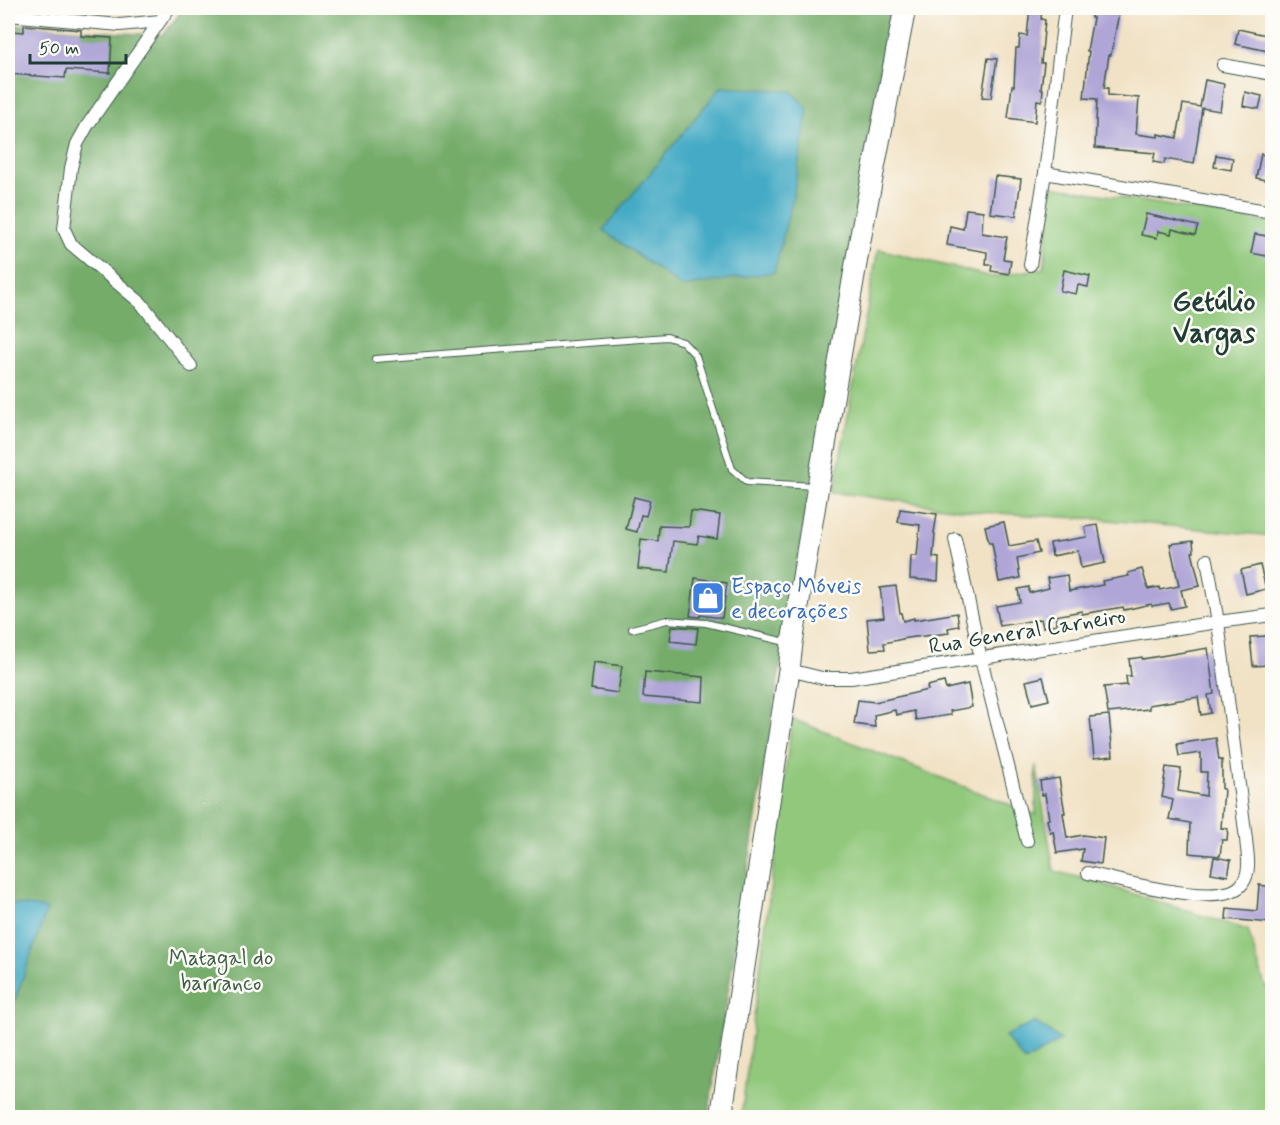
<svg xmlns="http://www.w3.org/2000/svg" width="1280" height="1125" font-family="Mynerve,sans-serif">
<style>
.green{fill:#91c87b;stroke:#588258;stroke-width:1.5}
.forest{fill:#74ac6b;stroke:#4a7450;stroke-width:1.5}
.water{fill:#45aac5;stroke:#32747c;stroke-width:1.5}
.building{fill:#afa5d7}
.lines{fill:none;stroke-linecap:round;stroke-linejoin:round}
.lane-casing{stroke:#3e564a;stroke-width:8}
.street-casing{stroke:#3e564a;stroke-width:14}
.highway-casing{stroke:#3e564a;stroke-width:23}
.lane{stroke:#fff;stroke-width:6}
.street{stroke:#fff;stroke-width:12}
.highway{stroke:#fff;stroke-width:21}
.labels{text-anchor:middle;stroke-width:5;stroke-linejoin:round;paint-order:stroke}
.shop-label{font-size:22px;fill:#366cbe;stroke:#fdfcf7;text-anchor:start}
.street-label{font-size:22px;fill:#1f3d34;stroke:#fdfcf7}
.park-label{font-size:22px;fill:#3c6046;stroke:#fdfcf7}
.district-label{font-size:28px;font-weight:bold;fill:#1f3d34;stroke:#fdfcf7}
</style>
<rect width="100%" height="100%" fill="#fdfcf7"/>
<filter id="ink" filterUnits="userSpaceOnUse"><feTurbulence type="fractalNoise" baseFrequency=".0167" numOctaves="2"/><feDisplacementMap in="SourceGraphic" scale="12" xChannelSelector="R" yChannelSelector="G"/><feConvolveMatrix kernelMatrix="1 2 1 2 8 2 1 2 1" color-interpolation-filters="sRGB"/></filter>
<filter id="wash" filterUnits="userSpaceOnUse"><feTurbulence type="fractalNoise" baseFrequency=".008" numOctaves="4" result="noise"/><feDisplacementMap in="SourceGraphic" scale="24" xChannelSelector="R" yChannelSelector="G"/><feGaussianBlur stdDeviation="1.35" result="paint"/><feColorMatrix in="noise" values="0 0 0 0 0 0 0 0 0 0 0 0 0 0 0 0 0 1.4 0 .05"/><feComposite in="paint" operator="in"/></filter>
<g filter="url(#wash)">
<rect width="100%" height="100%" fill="#f1e2c5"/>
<path class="green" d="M 1052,186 L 1272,223 L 1272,536 L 1098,519 L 980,512 L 834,492 L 878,249 L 992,277 L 1044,268 Z
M 792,719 L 1036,815 L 1036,765 L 1054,871 L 1093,881 L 1248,930 L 1265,986 L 1272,989 L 1272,1117 L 741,1118 Z"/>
<path class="forest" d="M 184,8 L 890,8 L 788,618 L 708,1117 L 8,1117 L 8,24 L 122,33 L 163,35 Z"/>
<path class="water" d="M 721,87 L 791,91 L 808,109 L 792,201 L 774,272 L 682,287 L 603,230 Z
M 8,903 L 47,909 L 8,1020 Z
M 1035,1022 L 1061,1040 L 1025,1062 L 1005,1036 Z"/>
<g id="blocks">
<path class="building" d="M 1030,8 L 1042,8 L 1041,19 L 1045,20 L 1041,63 L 1044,63 L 1041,89 L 1043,89 L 1042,101 L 1037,100 L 1035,122 L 1008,118 L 1012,86 L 1014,86 L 1016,48 L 1019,48 L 1020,35 L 1027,36 Z
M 1092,8 L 1119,13 L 1111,55 L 1109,55 L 1104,88 L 1108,88 L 1108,95 L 1139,98 L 1136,134 L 1158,137 L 1158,134 L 1177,138 L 1183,104 L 1200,107 L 1205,80 L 1224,84 L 1220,111 L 1202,108 L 1194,164 L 1165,159 L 1164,164 L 1153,162 L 1155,153 L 1095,148 L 1097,99 L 1084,98 L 1089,51 L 1087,51 L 1093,18 L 1091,18 Z
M 24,25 L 81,30 L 81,36 L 112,38 L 110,73 L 66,70 L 65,78 L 8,74 L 10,31 L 24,32 Z
M 1238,29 L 1271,36 L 1268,51 L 1235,44 Z
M 988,58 L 997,59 L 991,98 L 982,97 Z
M 1245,92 L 1262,96 L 1259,109 L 1243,106 Z
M 1261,154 L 1272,157 L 1272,169 L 1270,181 L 1256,178 Z
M 1216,155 L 1233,158 L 1231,170 L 1214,167 Z
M 995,176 L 1021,179 L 1016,216 L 990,213 Z
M 966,209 L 983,211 L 982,233 L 1007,237 L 1003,259 L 1011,260 L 1009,274 L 991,271 L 992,265 L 986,265 L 987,252 L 947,245 L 950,226 L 963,229 Z
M 1146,214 L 1198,226 L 1195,235 L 1172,229 L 1171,234 L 1158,231 L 1157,238 L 1141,235 Z
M 1255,234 L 1272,237 L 1272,257 L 1251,253 Z
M 1064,270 L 1090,276 L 1088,287 L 1078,285 L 1076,294 L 1060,291 Z
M 634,497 L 650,501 L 646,516 L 641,515 L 637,532 L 626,529 Z
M 900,509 L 937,514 L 934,533 L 935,534 L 933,557 L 939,558 L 938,581 L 910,579 L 911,556 L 917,556 L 920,525 L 898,522 Z
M 691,511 L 720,515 L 717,539 L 699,536 L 697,544 L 673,541 L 669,572 L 638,569 L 641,539 L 658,541 L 659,526 L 689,527 Z
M 1004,522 L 1009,546 L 1036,541 L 1039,553 L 1017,558 L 1020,578 L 999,582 L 992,543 L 989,543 L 985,526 Z
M 1098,525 L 1105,563 L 1081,568 L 1078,551 L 1052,556 L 1050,543 L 1087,537 L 1085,527 Z
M 1193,541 L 1194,552 L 1192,552 L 1200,586 L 1181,590 L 1185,606 L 1171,609 L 1169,603 L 1152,606 L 1151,604 L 1124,610 L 1123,607 L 1082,614 L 1082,611 L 1055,616 L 1057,624 L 1043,627 L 1041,619 L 1000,626 L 996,606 L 1020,602 L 1018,589 L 1029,587 L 1029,593 L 1049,588 L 1047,578 L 1067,575 L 1069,591 L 1103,585 L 1102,581 L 1129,576 L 1128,573 L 1142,569 L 1148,589 L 1159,587 L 1160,590 L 1179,586 L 1170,544 Z
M 1260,565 L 1266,589 L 1246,594 L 1241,570 Z
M 695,578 L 727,583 L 722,618 L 700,615 L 700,617 L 690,616 Z
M 896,586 L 900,613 L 901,613 L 903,621 L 914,618 L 914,620 L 957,613 L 959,626 L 948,628 L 949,633 L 907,638 L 884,643 L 885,649 L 870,650 L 867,619 L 884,617 L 880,588 Z
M 672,626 L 698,628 L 696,644 L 670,641 Z
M 1267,636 L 1269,665 L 1253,666 L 1250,637 Z
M 1208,648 L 1214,694 L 1208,695 L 1211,713 L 1201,715 L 1198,697 L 1149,705 L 1149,709 L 1108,713 L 1104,687 L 1127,685 L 1126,676 L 1131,676 L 1129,659 L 1142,657 L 1142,659 Z
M 594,662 L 622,666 L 618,693 L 591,689 Z
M 645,672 L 704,677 L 703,702 L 643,697 Z
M 1043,677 L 1049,700 L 1032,704 L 1026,681 Z
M 944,682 L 946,689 L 968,684 L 972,707 L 950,711 L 951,715 L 916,720 L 914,711 L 896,715 L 895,710 L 874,715 L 875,727 L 854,724 L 858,700 L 875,702 L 928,690 L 927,686 Z
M 1109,715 L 1113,756 L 1094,758 L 1090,717 Z
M 1216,738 L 1219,760 L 1222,760 L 1222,789 L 1224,789 L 1221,828 L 1228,829 L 1227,840 L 1222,840 L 1220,856 L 1189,853 L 1190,823 L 1169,819 L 1173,800 L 1162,797 L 1165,780 L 1164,780 L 1166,767 L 1181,769 L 1178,791 L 1206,796 L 1207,772 L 1201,772 L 1201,753 L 1179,756 L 1177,744 Z
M 1059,778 L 1065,813 L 1063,813 L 1067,838 L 1083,835 L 1104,838 L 1101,864 L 1081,861 L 1083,849 L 1057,853 L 1053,831 L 1050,832 L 1047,820 L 1049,819 L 1045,794 L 1042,795 L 1040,781 Z
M 1214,857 L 1231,860 L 1228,876 L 1211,873 Z
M 1259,885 L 1272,887 L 1272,923 L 1226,919 L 1227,908 L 1257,911 Z"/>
</g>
</g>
<g filter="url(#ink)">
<use href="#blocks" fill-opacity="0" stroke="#3e564a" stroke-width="1.5"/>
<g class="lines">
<g class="lane-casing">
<path id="lane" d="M 375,359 L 667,337 L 683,342 L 696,356 L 732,469 L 747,482 L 814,486
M 632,629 L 667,620 L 706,623 L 790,643"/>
</g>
<g class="street-casing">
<path id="street" d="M 169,8 L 87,126 L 77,144 L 71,168 L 64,229 L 71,244 L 141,303 L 191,366
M 8,15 L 120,25 L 160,21
M 1223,65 L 1272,74
M 1045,173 L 1272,212
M 1030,265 L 1045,173 L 1065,8
M 955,539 L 981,659 L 1027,841
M 789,670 L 822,678 L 851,678 L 1218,622 L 1272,615
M 1088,873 C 1117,880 1223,910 1242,884 C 1252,871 1247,853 1246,839 L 1218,622 L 1207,560"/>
</g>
<g class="highway-casing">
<path id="highway" d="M 721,1118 L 789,670 L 792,643 L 818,486 L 860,240 L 905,8"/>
</g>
<use href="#lane" class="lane"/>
<use href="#street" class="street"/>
<use href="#highway" class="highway"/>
</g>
</g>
<defs>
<g id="shop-square" transform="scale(1.725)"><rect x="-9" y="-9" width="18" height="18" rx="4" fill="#3f7fe0" stroke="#fdfcf7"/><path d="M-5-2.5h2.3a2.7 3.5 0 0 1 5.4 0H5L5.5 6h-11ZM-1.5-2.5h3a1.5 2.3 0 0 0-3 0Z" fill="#fff"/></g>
</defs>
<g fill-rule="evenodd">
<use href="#shop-square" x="708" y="598"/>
</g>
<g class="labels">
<g class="shop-label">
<text x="731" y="593">Espaço Móveis<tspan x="731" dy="25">e decorações</tspan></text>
</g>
<g class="street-label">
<text transform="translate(1027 630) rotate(-9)" y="8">Rua General Carneiro</text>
</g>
<g class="park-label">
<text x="221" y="965">Matagal do<tspan x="221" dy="25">barranco</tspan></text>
</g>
<g class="district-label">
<text x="1214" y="310">Getúlio<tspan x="1214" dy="32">Vargas</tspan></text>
</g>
</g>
<rect width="1280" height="1125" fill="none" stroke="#fdfcf7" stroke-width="30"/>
<path d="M30 54v9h96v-9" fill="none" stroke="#1f3d34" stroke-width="3"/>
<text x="39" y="54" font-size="18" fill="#1f3d34" stroke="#fdfcf7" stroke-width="4.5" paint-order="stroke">50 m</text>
</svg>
